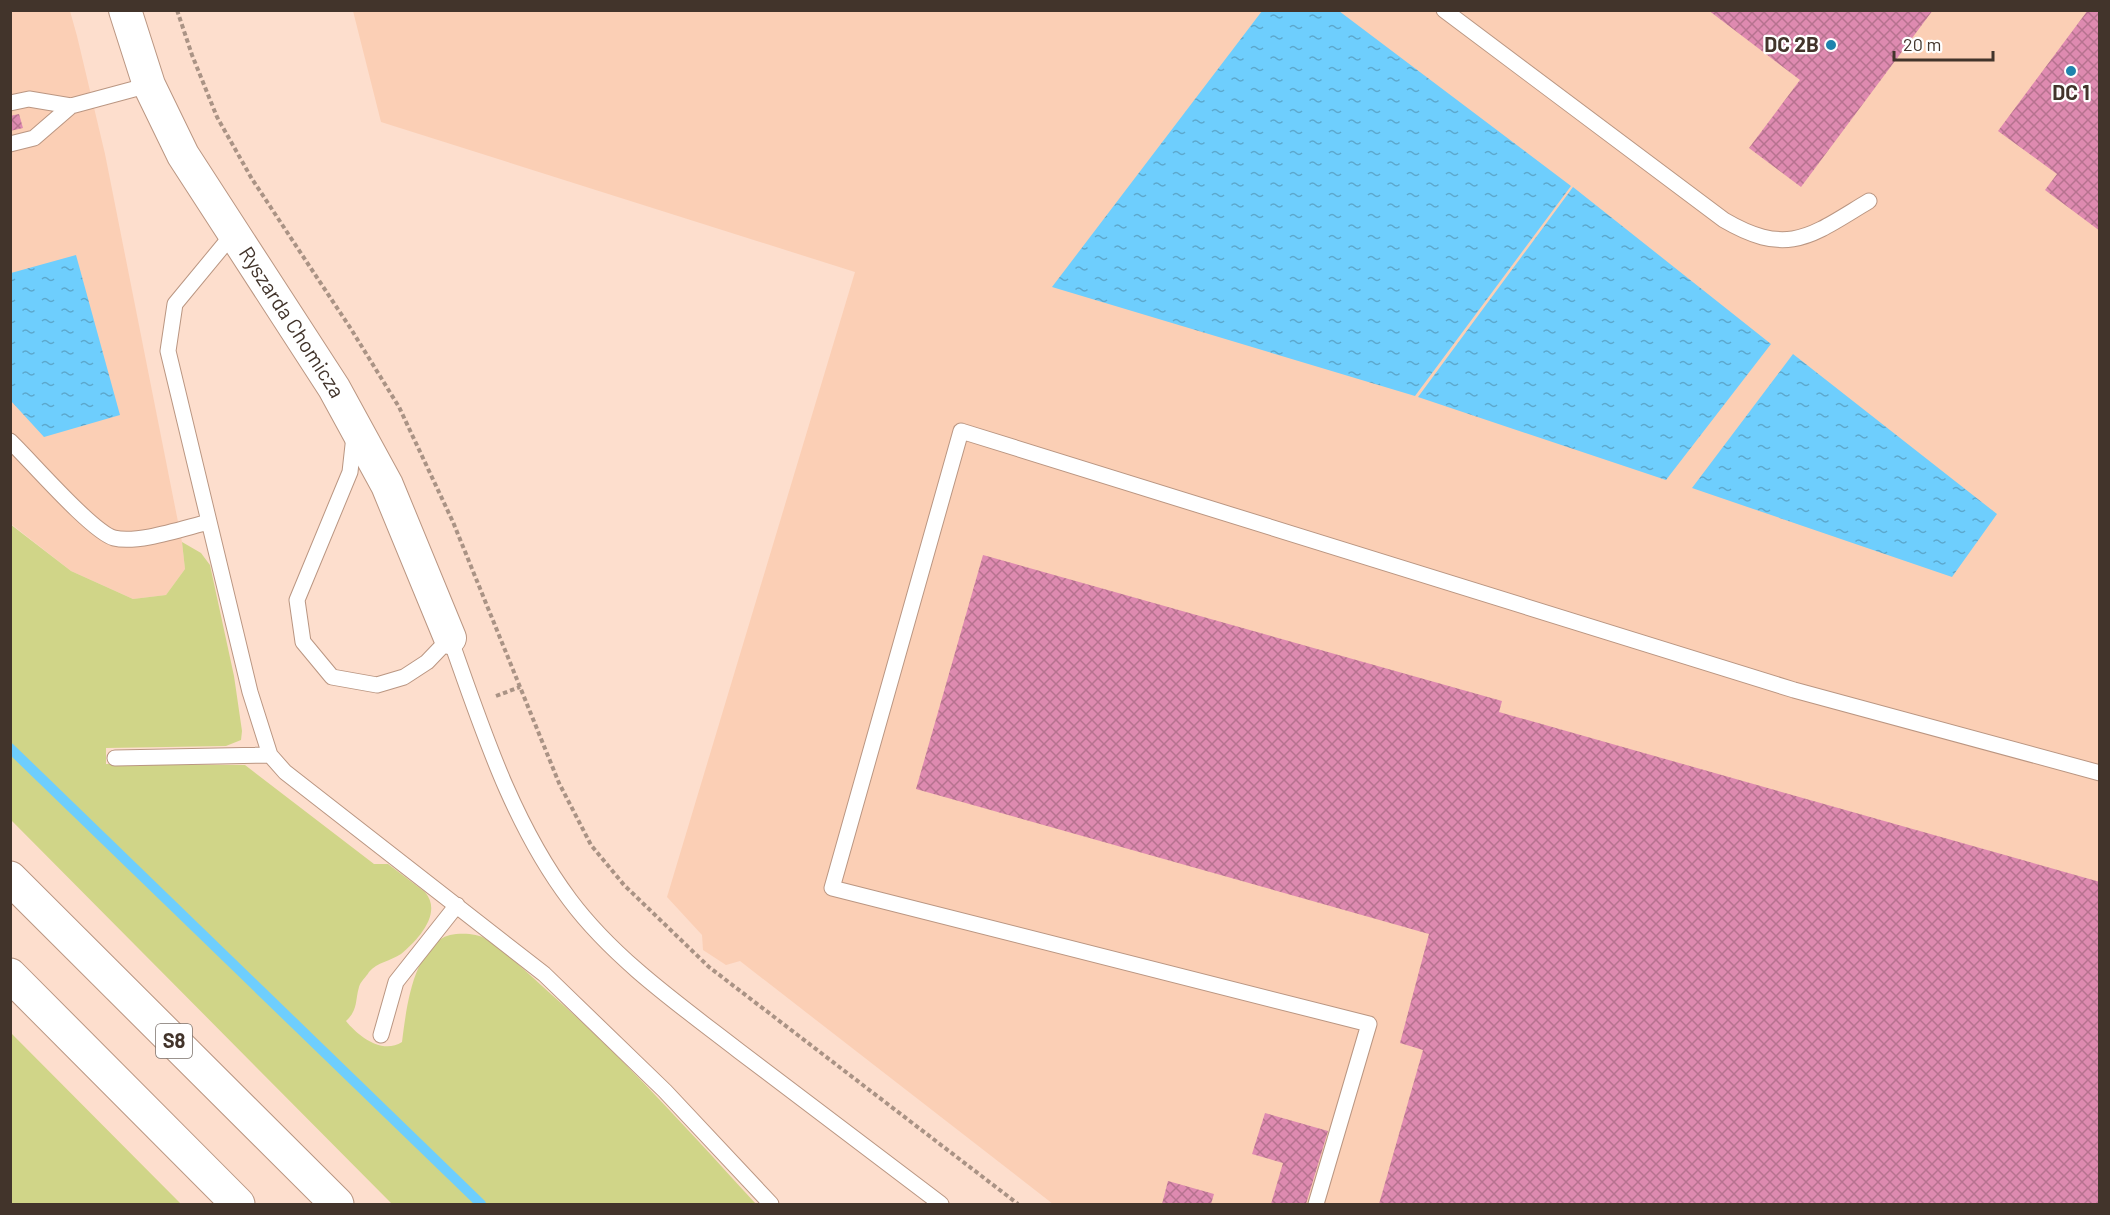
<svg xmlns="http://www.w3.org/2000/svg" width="2110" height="1215" font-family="Barlow,sans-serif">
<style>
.built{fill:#fbcfb5}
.grass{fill:#d0d588}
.water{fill:url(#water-ripples)}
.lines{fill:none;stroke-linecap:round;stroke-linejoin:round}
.stream{stroke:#6ecefd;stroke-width:10}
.building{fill:url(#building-cross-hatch)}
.service-casing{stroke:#ba9682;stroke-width:17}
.minor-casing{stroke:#ba9682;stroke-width:34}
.motorway-casing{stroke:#ba9682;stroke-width:35}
.path{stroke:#aa9385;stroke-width:4;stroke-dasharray:4.5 3;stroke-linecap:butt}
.service{stroke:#fff;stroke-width:15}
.minor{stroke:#fff;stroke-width:32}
.motorway{stroke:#fff;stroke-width:33}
.poi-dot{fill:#1e83ad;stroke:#fff;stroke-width:2}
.labels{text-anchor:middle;stroke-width:4.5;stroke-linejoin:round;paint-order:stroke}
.shield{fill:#fff;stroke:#7b716b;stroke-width:1.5}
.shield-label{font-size:20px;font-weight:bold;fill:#42342b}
.poi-label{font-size:21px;font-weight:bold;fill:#42342b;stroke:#fff;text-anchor:end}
.street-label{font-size:21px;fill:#42342b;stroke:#fff}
</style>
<defs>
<pattern id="water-ripples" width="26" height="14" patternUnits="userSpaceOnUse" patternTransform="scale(1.5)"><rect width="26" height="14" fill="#6ecefd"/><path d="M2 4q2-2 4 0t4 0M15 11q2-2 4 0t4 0" fill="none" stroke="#5ca8cd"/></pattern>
<pattern id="building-cross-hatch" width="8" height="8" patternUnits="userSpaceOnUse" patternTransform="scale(1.5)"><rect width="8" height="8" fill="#de8ab0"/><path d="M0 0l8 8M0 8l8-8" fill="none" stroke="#b6728f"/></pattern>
</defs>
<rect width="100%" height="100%" fill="#fddecd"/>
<path class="built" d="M 10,11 L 70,11 L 77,36 L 105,154 L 182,542 L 185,569 L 166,595 L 133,599 L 71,571 L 11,524 Z
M 353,11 L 2099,11 L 2099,1204 L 1053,1204 L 740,961 L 726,965 L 703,950 L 702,935 L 667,897 L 855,272 L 381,122 Z"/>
<path class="grass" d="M 10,524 L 71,571 L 133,599 L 166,595 L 185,569 L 182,542 L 201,553 L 210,565 L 234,676 L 242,731 L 241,740 L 226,746 L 106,748 L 106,764 L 245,765 L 374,864 L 388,864 L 425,892 C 443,913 418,940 401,954 C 391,961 377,962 369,972 C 366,977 360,982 359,987 C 355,1001 358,1010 346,1021 C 358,1036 382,1055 402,1042 C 406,1011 413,945 450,935 C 460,933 477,933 486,939 C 509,954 531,976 552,995 C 626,1060 690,1132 756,1204 L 392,1204 L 11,820 Z
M 10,1032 L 181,1204 L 11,1204 Z"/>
<path class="water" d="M 1262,11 L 1339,11 L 1571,186 L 1415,396 L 1052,287 Z
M 1573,187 L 1771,344 L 1666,480 L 1418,397 Z
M 76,255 L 120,415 L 44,437 L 11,401 L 11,273 Z
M 1793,354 L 1997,514 L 1952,577 L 1692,488 Z"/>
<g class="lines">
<path class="stream" d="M 10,748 L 481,1204"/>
</g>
<path class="building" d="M 1708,10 L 1933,10 L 1801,187 L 1749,148 L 1800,80 Z
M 2088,10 L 2100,10 L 2100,231 L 2045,190 L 2057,174 L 1998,131 Z
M 19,114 L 23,128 L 10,131 L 10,116 Z
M 983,555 L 1502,701 L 1499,712 L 2100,882 L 2100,1204 L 1379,1204 L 1423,1050 L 1400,1043 L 1429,934 L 916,789 Z
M 1265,1113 L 1328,1131 L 1306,1204 L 1271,1204 L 1283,1163 L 1252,1154 Z
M 1168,1181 L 1214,1194 L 1211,1204 L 1162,1204 Z"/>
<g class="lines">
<g class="service-casing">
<path id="service" d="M 1444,10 L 1724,220 C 1789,258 1812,235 1869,201
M 10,103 L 29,99 L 71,106 L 149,85
M 10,144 L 34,138 L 71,106
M 232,235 L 175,304 L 168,351 L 250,692 L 270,755 L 285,772 L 544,974 L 665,1091 L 771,1204
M 354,436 L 350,472 L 297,600 L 303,642 L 332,677 L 377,685 L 404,677 L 427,662 L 450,638 C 482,728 512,823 570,900 C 615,960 681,1006 739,1051 C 807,1102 874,1153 941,1204
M 10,441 C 30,460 92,532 114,538 C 138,544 184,528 209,522
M 115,758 L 270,755
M 381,1035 L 396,982 L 457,905
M 1316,1204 L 1369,1024 L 832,888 L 961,431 L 1794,690 L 2100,773"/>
</g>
<g class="minor-casing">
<g id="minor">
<path id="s1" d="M 125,10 L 149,85 L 183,155 L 334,388 L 387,485 L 450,638"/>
</g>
</g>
<g class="motorway-casing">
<path id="motorway" d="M 10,878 L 337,1204
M 10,975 L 238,1204"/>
</g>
<path class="path" d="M 177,10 L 192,55 L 217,117 L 252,179 L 351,329 L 399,407 L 453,522 L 559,783 L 591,845 L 624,885 L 709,967 L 1018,1204
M 496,696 L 520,687"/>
<use href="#service" class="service"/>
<use href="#minor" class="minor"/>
<use href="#motorway" class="motorway"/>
</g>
<g class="poi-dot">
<circle cx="1831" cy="45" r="6"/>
<circle cx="2071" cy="71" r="6"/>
</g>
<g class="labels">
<rect class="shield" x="156" y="1024" width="36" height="34" rx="4.5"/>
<g class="shield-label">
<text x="174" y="1048">S8</text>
</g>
<g class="poi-label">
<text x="1819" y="52">DC 2B</text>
<text x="2071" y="100" text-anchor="middle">DC 1</text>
</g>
<g class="street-label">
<text dy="7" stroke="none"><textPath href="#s1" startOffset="356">Ryszarda Chomicza</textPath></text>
</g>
</g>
<rect width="2110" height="1215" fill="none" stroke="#42342b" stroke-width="24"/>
<path d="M1894 51v9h99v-9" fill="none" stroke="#42342b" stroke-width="3"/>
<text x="1903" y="51" font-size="18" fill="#42342b" stroke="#ffffff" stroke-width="4.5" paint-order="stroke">20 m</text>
</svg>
